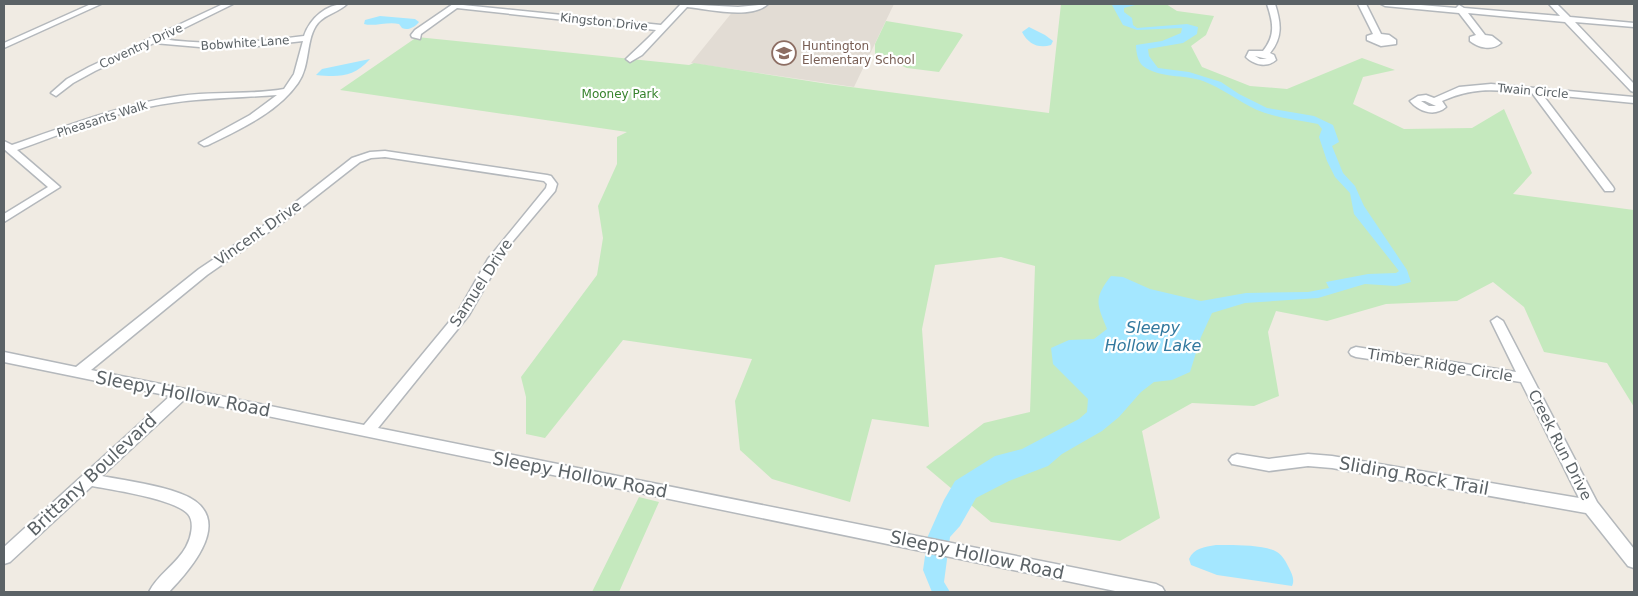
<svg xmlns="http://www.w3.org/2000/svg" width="1638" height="596" font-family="'DejaVu Sans',sans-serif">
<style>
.education{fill:#e2dcd4}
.green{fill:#c5e9be}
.water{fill:#a4e7ff}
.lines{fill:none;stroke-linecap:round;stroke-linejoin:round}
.minor-casing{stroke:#b4b8bc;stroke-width:3}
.minor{fill:#fff;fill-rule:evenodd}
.labels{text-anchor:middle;stroke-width:4.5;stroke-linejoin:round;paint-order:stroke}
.far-street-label{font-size:12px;fill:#5b6266;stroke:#fff}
.far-education-label{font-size:12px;fill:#785e54;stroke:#fff;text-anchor:start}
.far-park-label{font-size:12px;fill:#37832d;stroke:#fff}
.street-label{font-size:15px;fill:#5b6266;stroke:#fff}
.water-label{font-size:16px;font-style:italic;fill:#31789e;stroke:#fff}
.near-street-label{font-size:18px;fill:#5b6266;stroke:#fff}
</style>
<rect width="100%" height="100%" fill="#f0ebe3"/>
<path class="education" d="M 769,4 L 894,4 L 854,87 L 691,63 L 734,10 L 754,11 Z"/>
<path class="green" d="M 1061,4 L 1166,4 L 1177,11 L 1214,16 L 1206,35 L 1191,46 L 1202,67 L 1250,86 L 1287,89 L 1362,58 L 1395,70 L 1363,77 L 1353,104 L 1404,129 L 1472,128 L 1504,109 L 1532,173 L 1513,194 L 1634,210 L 1634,407 L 1607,363 L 1544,352 L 1524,307 L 1493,282 L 1457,301 L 1386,304 L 1327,321 L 1276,311 L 1268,332 L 1279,396 L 1254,406 L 1192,403 L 1142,431 L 1160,518 L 1120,541 L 991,522 L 926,467 L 984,423 L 1030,412 L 1035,266 L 1001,257 L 935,265 L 922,329 L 929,427 L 872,419 L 850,502 L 772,479 L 740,450 L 735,401 L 752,359 L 623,340 L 545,438 L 526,434 L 526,397 L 521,377 L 597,275 L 603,238 L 598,206 L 617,164 L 617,137 L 627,132 L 340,90 L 417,37 L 689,65 L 694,63 L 828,84 L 1049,113 Z
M 886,21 L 960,33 L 963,35 L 939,72 L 907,68 L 875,54 L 875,44 Z
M 639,497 L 659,502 L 619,592 L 592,592 Z"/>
<path class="water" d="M 1139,4 L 1124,8 L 1124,12 L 1132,18 L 1133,25 L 1137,28 L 1187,24 L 1198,27 L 1197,34 L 1183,43 L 1148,49 L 1149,56 L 1158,68 L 1189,72 L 1221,82 L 1239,94 L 1267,108 L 1314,116 L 1333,125 L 1339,142 L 1332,146 L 1343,173 L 1355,186 L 1364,206 L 1407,270 L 1411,282 L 1396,286 L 1365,284 L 1318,298 L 1245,303 L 1212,313 L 1201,337 L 1190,372 L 1172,380 L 1154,382 L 1141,392 L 1119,417 L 1102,431 L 1062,454 L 1048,466 L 1009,481 L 976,498 L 960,526 L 950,537 L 944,582 L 950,592 L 932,592 L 923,570 L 928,536 L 944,500 L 955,481 L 995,456 L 1022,449 L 1079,419 L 1087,412 L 1088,399 L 1053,364 L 1051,348 L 1069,340 L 1094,339 L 1107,329 C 1097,304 1093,299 1111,276 L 1123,277 L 1150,289 L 1201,301 L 1246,293 L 1308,292 L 1329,288 L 1326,282 L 1368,274 L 1396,273 L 1399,271 L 1354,214 L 1350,193 L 1335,177 L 1327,161 L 1319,137 L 1322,129 L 1318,124 C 1298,120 1276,118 1257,110 C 1238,101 1222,88 1203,81 C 1184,74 1160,79 1143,66 C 1138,62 1136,52 1136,45 L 1162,41 L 1181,33 L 1182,28 L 1137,30 L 1123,25 L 1112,5 Z
M 380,16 L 415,19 L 419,22 C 415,27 408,31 402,28 L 399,24 C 388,21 374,27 364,24 L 365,20 Z
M 1029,27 L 1045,35 L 1053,41 L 1051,45 C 1039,49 1028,44 1022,32 Z
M 370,59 C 353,78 338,77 316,75 L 322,69 Z
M 1216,545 C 1232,545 1263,544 1277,552 C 1283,556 1286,562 1289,568 C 1292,574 1295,580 1292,586 L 1217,575 L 1191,565 L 1189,559 C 1194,548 1204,547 1216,545 Z"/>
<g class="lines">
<g class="minor-casing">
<path id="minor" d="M 91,4 L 101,4 L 4,48 L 4,43 Z
M 223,4 L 233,4 L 162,39 C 209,46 257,42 304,36 C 310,18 327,3 347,4 C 339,12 326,14 318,23 C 305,39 311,65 298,83 C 277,113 240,129 208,145 L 204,146 L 199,143 L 250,115 L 277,95 C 234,98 190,98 148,107 C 103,116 60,135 17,150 L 60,187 L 4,222 L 4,214 L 48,187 L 4,149 L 4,141 L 12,145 C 67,126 122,104 180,96 C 214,91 250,95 284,89 L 294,74 L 303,41 L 250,47 L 211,48 L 154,43 L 95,71 L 73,83 L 56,96 L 51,93 L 67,79 L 89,67 Z
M 453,4 L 661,25 L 681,4 L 738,7 L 768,4 C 751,20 708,9 687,7 L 642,55 L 630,62 L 626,59 C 636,49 647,40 656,30 L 457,8 L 421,34 L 420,39 L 412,37 L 411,35 L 415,30 Z
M 1267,4 L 1275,4 C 1281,23 1283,37 1270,53 L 1274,55 L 1276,60 C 1267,68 1254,65 1246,57 L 1249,51 L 1263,51 C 1276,35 1273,22 1267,4 ZM 1255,56 L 1267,59 L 1260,59 Z
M 1358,4 L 1366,4 L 1381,34 L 1389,35 L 1396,40 L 1396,44 L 1381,46 L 1367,40 L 1367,36 L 1373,34 Z
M 1381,4 L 1409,4 L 1456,8 L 1459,5 L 1464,8 L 1560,16 L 1549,4 L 1557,4 L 1570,17 L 1634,23 L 1634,27 L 1575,22 L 1634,84 L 1634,92 L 1631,91 L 1565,22 L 1468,13 L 1485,35 L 1492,36 L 1501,43 C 1492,51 1479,48 1470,41 L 1470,37 L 1476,35 L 1459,13 L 1385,6 Z
M 1491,84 L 1634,97 L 1634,103 L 1542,94 L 1613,187 L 1614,189 L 1613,191 L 1605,191 L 1532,93 C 1497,90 1475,86 1442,101 L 1446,107 C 1435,117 1419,112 1410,101 L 1418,96 L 1426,95 L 1434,98 L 1459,87 ZM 1421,101 L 1425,101 L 1436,106 L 1429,106 Z
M 385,151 L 547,175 L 551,176 L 557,184 L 555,191 L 508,247 L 469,315 L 378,428 L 1156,584 L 1162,587 L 1165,592 L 1120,592 L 185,399 L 102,476 C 127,481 176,487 195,501 C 230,526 188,572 169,592 L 149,592 C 157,575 177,564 186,547 C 191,538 195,522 188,514 C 175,499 113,490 92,486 L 10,562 L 4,564 L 4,547 L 170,396 L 4,362 L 4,352 L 76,367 L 199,269 L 278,216 L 352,158 L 370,152 ZM 385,157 L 544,181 L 547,184 L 546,188 L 488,259 L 459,310 L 364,425 L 91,370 L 207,275 L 286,220 L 360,162 L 371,158 Z
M 1497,317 L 1503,321 L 1597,502 L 1634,549 L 1634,568 L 1628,566 L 1586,513 L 1332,468 L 1308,466 L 1269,471 L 1232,464 L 1229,460 L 1232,456 L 1237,454 L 1269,459 L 1308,454 L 1332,456 L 1579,498 L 1521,382 L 1356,357 L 1351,355 L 1349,352 L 1351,349 L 1356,347 L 1516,372 L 1491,321 Z"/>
</g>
<use href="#minor" class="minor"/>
</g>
<defs>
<g id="school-ring" transform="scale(1.25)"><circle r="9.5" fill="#fff" stroke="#8d6e63" stroke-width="1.5"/><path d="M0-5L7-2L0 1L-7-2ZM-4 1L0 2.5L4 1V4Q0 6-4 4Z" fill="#8d6e63"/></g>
</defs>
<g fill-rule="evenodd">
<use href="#school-ring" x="784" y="53"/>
</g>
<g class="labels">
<g class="far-street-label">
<text transform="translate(604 22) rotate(6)" y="4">Kingston Drive</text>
<text transform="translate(245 43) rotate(-4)" y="4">Bobwhite Lane</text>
<text transform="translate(141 46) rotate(-25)" y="4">Coventry Drive</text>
<text transform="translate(1533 91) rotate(5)" y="4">Twain Circle</text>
<text transform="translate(102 119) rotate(-18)" y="4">Pheasants Walk</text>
</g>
<g class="far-education-label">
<text x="802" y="50">Huntington<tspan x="802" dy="14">Elementary School</tspan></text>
</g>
<g class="far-park-label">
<text x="620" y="98">Mooney Park</text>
</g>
<g class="street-label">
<text transform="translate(258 233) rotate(-35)" y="5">Vincent Drive</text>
<text transform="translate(481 283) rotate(-57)" y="5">Samuel Drive</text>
<text transform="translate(1440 365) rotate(9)" y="5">Timber Ridge Circle</text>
<text transform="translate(1560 445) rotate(63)" y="5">Creek Run Drive</text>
</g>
<g class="water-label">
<text x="1153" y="333">Sleepy<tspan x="1153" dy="18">Hollow Lake</tspan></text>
</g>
<g class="near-street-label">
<text transform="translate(183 394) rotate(11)" y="6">Sleepy Hollow Road</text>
<text transform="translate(92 475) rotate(-43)" y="6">Brittany Boulevard</text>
<text transform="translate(580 475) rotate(11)" y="6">Sleepy Hollow Road</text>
<text transform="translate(1414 476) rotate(10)" y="6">Sliding Rock Trail</text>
<text transform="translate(977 555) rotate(12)" y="6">Sleepy Hollow Road</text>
</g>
</g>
<rect width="1638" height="596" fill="none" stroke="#5b6266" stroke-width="10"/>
</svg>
